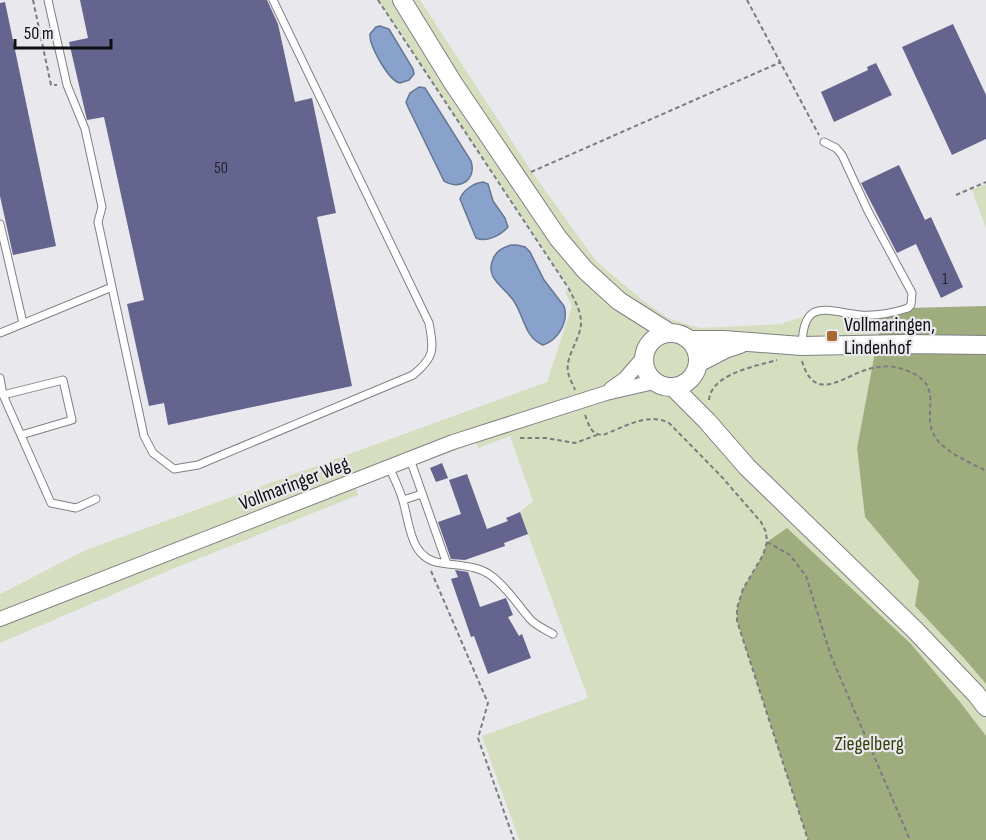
<svg xmlns="http://www.w3.org/2000/svg" width="986" height="840" font-family="'Sofia Sans Condensed',sans-serif">
<style>
.green{fill:#d5debf}
.forest{fill:#9fac7e}
.water{fill:#89a2cb;stroke:#647693;stroke-width:1.5}
.building{fill:#64648e}
.lines{fill:none;stroke-linecap:round;stroke-linejoin:round}
.lane-casing{stroke:#808084;stroke-width:9}
.street-casing{stroke:#808084;stroke-width:16}
.secondary-casing{stroke:#808084;stroke-width:20}
.path{stroke:#7c7c80;stroke-width:2;stroke-dasharray:4.5 3;stroke-linecap:butt}
.lane{stroke:#fff;stroke-width:7}
.street{stroke:#fff;stroke-width:14}
.secondary{stroke:#fff;stroke-width:18}
.poi-dot{fill:#a96932;stroke:#e8e8ed;stroke-width:2}
.labels{text-anchor:middle;stroke-width:4.5;stroke-linejoin:round;paint-order:stroke}
.number-label{font-size:16px;fill:#242430}
.poi-label{font-size:20px;fill:#0f0f11;stroke:#e8e8ed;text-anchor:start}
.street-label{font-size:20px;fill:#0f0f11;stroke:#e8e8ed}
.park-label{font-size:20px;fill:#354009;stroke:#e8e8ed}
</style>
<rect width="100%" height="100%" fill="#e8e8ed"/>
<path class="green" d="M 378,0 L 420,0 L 532,172 L 596,261 L 642,300 L 670,319 L 700,328 L 782,324 C 793,318 806,319 815,311 L 882,315 L 857,448 L 865,517 L 919,581 L 963,657 L 986,684 L 986,840 L 519,840 L 482,736 L 588,698 L 520,512 L 533,501 L 510,436 L 478,448 L 476,443 L 356,487 L 358,495 L 170,570 L 0,643 L 0,594 L 86,550 L 547,382 L 572,306 L 565,292 L 569,288 Z
M 986,184 L 986,228 L 972,190 Z"/>
<path class="forest" d="M 986,306 L 986,684 L 963,657 L 915,606 L 919,581 L 865,517 L 857,448 L 882,315 L 908,308 Z
M 787,528 L 911,644 L 960,702 L 986,736 L 986,840 L 808,840 L 737,621 L 737,608 L 743,589 L 763,555 L 767,542 Z"/>
<path class="water" d="M 380,26 L 389,29 L 413,69 L 414,74 L 409,80 L 400,83 C 389,81 369,46 370,34 L 376,27 Z
M 419,87 L 425,88 L 471,161 C 477,180 459,191 444,181 L 408,107 L 406,102 L 410,93 Z
M 483,182 L 488,184 L 493,201 L 505,218 L 508,227 C 501,235 486,243 476,238 L 460,199 C 463,190 474,183 483,182 Z
M 511,245 L 517,245 L 525,247 L 530,252 L 544,280 L 564,306 C 569,322 558,340 543,345 C 525,338 524,317 515,303 C 507,288 484,280 493,259 C 496,251 502,248 511,245 Z"/>
<path class="building" d="M 80,0 L 267,0 L 278,24 L 295,102 L 312,98 L 336,213 L 317,217 L 352,386 L 168,425 L 164,403 L 149,406 L 127,304 L 144,300 L 104,117 L 87,120 L 69,42 L 88,38 Z
M 5,2 L 56,246 L 13,255 L 0,196 L 0,3 Z
M 953,24 L 986,95 L 986,139 L 952,155 L 902,47 Z
M 876,63 L 892,95 L 834,122 L 821,92 L 868,70 L 867,67 Z
M 899,165 L 925,220 L 931,217 L 963,287 L 941,298 L 916,244 L 897,253 L 861,183 Z
M 442,463 L 448,478 L 436,482 L 430,468 Z
M 467,474 L 487,529 L 508,521 L 506,518 L 520,512 L 528,534 L 504,543 L 505,546 L 465,560 L 451,559 L 438,522 L 461,514 L 449,480 Z
M 455,570 L 468,572 L 480,607 L 506,598 L 513,615 L 508,617 L 519,636 L 522,634 L 531,658 L 488,674 L 474,636 L 471,637 L 451,579 L 458,577 Z"/>
<g class="lines">
<g class="lane-casing">
<path id="lane" d="M 48,0 L 67,85 L 85,129 L 102,207 L 98,222 L 144,436 L 153,453 L 174,469 L 198,465 L 413,375 C 435,357 434,350 429,323 L 273,0
M 0,224 L 23,323
M 0,333 L 112,287
M 802,346 C 803,296 828,312 861,315 C 878,316 893,313 908,308 L 911,305 L 912,293 L 868,211 L 842,155 L 836,148 L 824,142
M 0,378 L 3,395 L 51,503 L 76,508 L 96,499
M 3,395 L 63,380 L 72,420 L 21,435
M 410,459 L 447,564
M 389,467 C 394,478 400,490 403,501 C 410,525 410,559 441,563 C 460,566 478,565 493,577 C 508,589 518,605 530,619 C 535,625 546,630 553,634
M 403,500 L 422,494"/>
</g>
<g class="street-casing">
<path id="street" d="M 611,389 L 625,379 L 644,357
M 0,619 L 453,442 L 606,393 L 654,382"/>
</g>
<g class="secondary-casing">
<path id="secondary" d="M 402,0 L 453,83 L 558,238 L 585,270 L 619,301 L 668,332
M644 360a27 27 0 1 1 54 0a27 27 0 1 1-54 0Z
M 690,340 L 723,340 L 802,346 L 905,344 L 986,345
M 698,363 L 725,349 L 740,344
M 673,387 L 707,421 L 747,467 L 914,629 L 976,694 L 986,707"/>
</g>
<path class="path" d="M 33,0 L 51,85 L 57,85
M 378,0 L 569,289 C 574,299 580,309 581,321 C 582,338 565,355 568,372 C 569,378 573,384 575,390
M 747,0 L 819,135
M 531,172 L 781,62
M 956,195 L 986,182
M 802,361 C 813,399 836,382 860,372 C 875,366 890,364 905,370 C 947,385 921,411 934,435 C 943,452 970,462 986,471
M 709,400 C 711,374 756,366 777,360
M 585,415 C 589,425 591,435 603,435 C 624,427 648,412 669,423 L 721,476 L 761,522 L 766,532 L 767,542 L 763,555 L 743,589 L 737,608 L 737,621 L 808,840
M 520,438 L 546,438 L 575,443 L 597,435
M 767,542 L 790,555 L 806,576 L 831,656 L 910,840
M 431,571 L 488,703 L 478,738 L 514,840"/>
<use href="#lane" class="lane"/>
<use href="#street" class="street"/>
<use href="#secondary" class="secondary"/>
</g>
<rect class="poi-dot" x="826" y="330" width="12" height="12" rx="3"/>
<g class="labels">
<g class="number-label">
<text x="221" y="173">50</text>
<text x="945" y="284">1</text>
</g>
<g class="poi-label">
<text x="844" y="331">Vollmaringen,<tspan x="844" dy="23">Lindenhof</tspan></text>
</g>
<g class="street-label">
<text transform="translate(294 483) rotate(-21)" y="7">Vollmaringer Weg</text>
</g>
<g class="park-label">
<text x="869" y="750">Ziegelberg</text>
</g>
</g>
<path d="M15 39v9h96v-9" fill="none" stroke="#0f0f11" stroke-width="3"/>
<text x="24" y="39" font-size="18" fill="#0f0f11" stroke="#e8e8ed" stroke-width="4.5" paint-order="stroke">50 m</text>
</svg>
